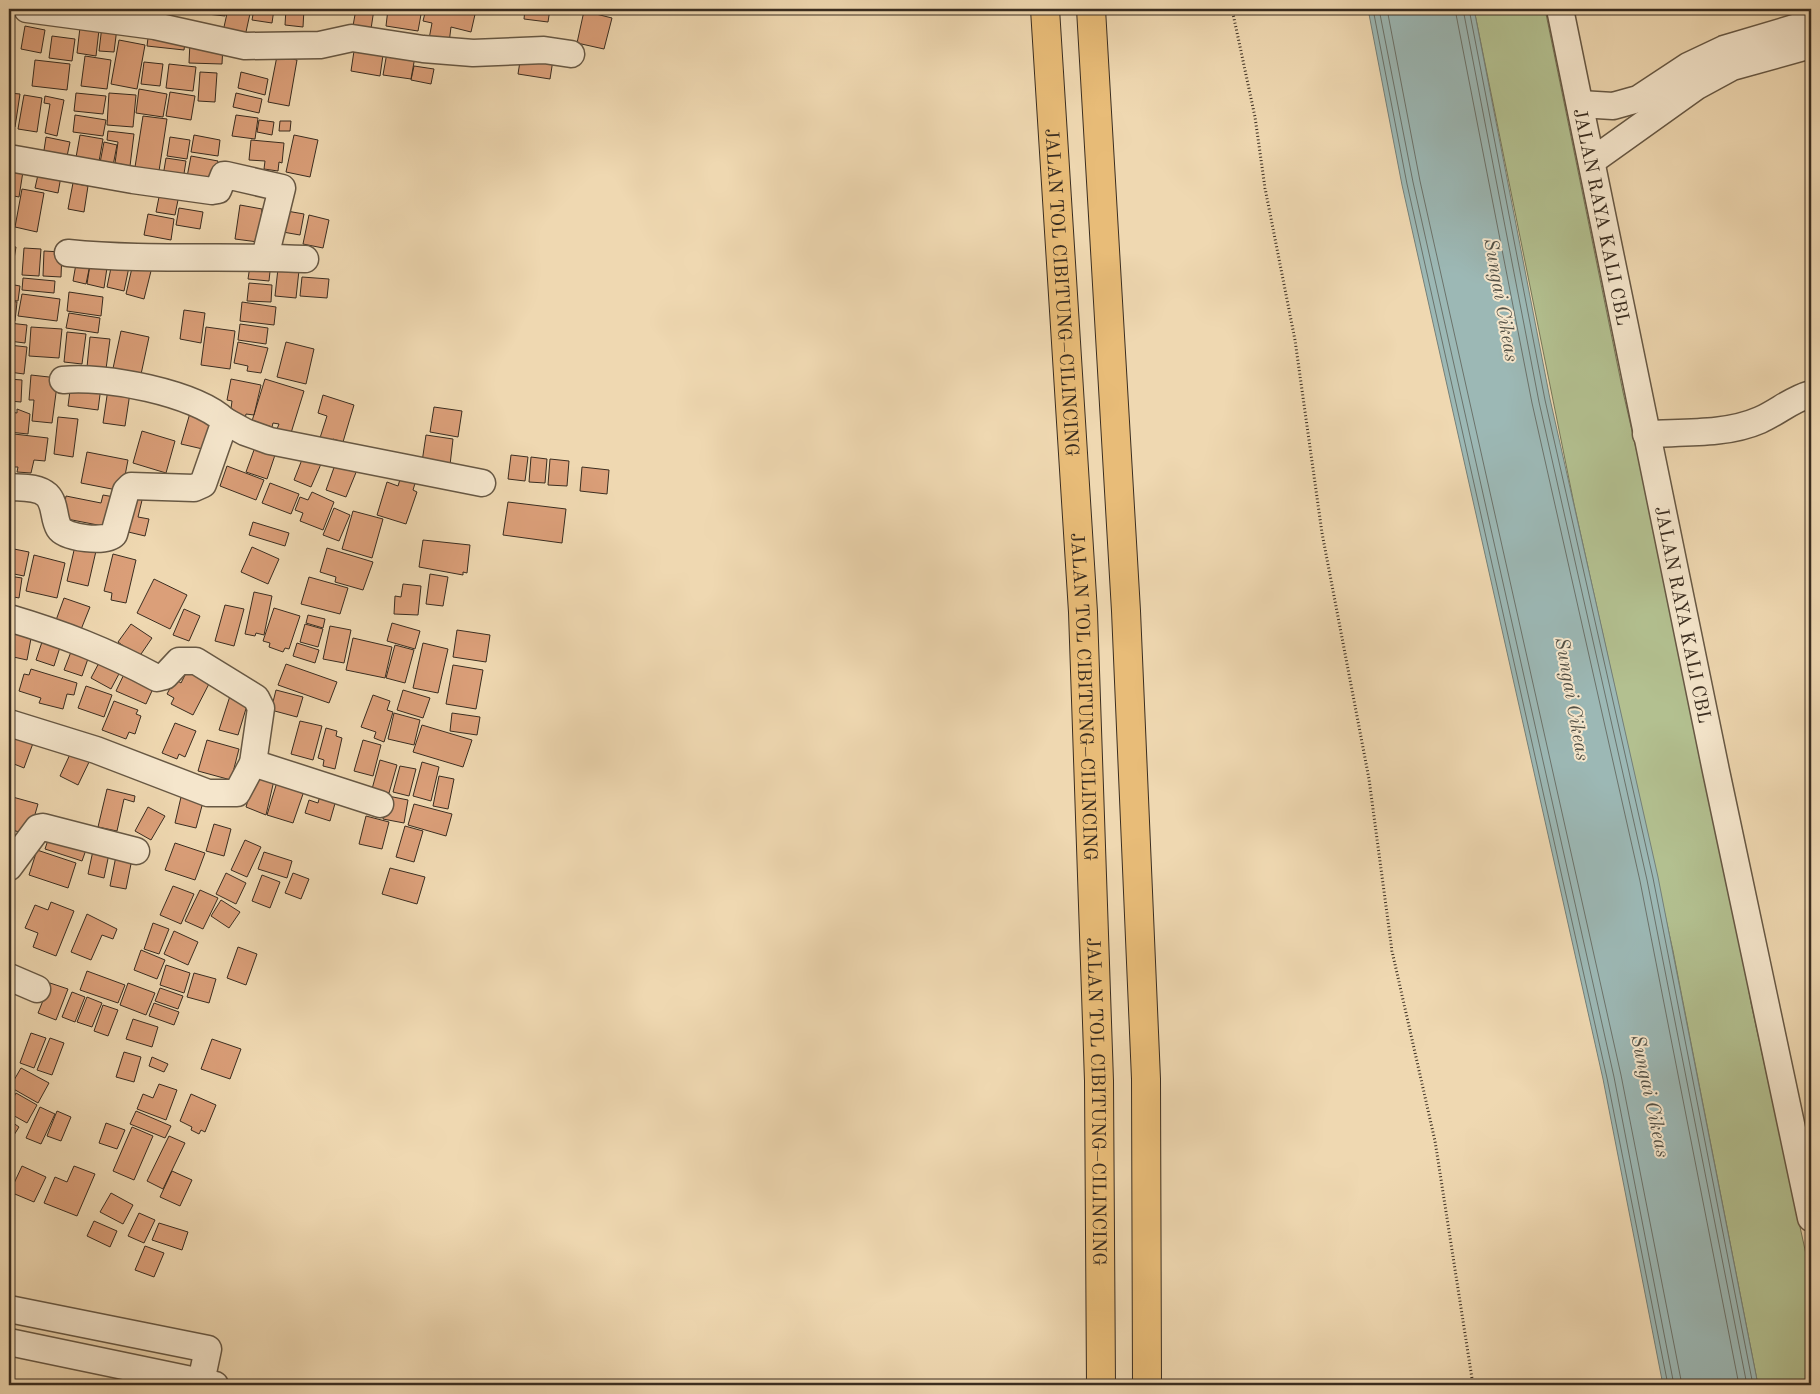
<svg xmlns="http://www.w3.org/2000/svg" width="1820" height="1394" font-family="'Old Standard TT',serif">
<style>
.green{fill:#b3c090;stroke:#767658}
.water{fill:#9cb8b5;stroke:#758079}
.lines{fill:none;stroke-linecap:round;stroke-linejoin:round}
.shore{stroke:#6b726a;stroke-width:1}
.building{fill:#db9f79;stroke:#3a2d20}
.minor-casing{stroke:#675844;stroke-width:29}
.highway-casing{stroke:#3a2d20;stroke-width:30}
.path{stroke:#3a2d20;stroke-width:3;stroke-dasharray:1 2.5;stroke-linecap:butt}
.minor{stroke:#f5e6cc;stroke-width:26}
.highway{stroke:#e8bc78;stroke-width:28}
.labels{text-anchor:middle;stroke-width:4;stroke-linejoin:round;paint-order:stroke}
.street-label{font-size:19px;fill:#3a2d20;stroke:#f5e6cc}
.water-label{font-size:20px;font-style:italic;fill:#525045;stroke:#f5e6cc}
</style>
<rect width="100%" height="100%" fill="#efd8b1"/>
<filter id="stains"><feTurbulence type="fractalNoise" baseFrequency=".004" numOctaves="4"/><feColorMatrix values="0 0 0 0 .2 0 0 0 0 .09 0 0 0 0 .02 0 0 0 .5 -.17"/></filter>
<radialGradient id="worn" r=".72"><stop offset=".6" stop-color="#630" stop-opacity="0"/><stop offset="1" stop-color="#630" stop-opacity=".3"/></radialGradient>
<path class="green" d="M 1474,9 L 1545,9 L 1623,392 L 1712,776 L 1751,1003 L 1811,1277 L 1811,1385 L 1758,1385 L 1673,951 L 1574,504 Z"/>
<path class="water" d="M 1368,9 L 1474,9 L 1550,399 L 1658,877 L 1758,1385 L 1663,1385 L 1603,1079 L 1402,185 Z"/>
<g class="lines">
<path class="shore" d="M 1373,9 L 1407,184 L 1607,1078 L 1668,1385
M 1379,9 L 1413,182 L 1614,1077 L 1674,1385
M 1387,9 L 1420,181 L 1621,1075 L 1682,1385
M 1455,9 L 1532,403 L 1640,881 L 1739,1385
M 1463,9 L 1539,402 L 1647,880 L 1747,1385
M 1469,9 L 1545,400 L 1653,878 L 1753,1385"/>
</g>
<path class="building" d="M 199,9 L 226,9 L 225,16 L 198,13 Z
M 228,9 L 251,9 L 244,41 L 222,36 Z
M 254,9 L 274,9 L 272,23 L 252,20 Z
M 286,9 L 304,9 L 303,27 L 285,25 Z
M 356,9 L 374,9 L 371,29 L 353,26 Z
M 388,9 L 422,9 L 418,31 L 386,26 Z
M 426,9 L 476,10 L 471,32 L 451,27 L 449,43 L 429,39 L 432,23 L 423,21 Z
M 525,9 L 550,9 L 548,22 L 524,19 Z
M 584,11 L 612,18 L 604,49 L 577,43 Z
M 81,19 L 100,21 L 96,56 L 77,53 Z
M 25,26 L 45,30 L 41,53 L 21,49 Z
M 102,26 L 117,28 L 114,52 L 99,51 Z
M 149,30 L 186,35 L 184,50 L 147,46 Z
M 52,36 L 75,39 L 72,61 L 49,58 Z
M 119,40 L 145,45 L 137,89 L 111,84 Z
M 190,42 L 223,44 L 222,64 L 189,63 Z
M 388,47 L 416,51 L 411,79 L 383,75 Z
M 354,51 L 383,55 L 380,76 L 351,71 Z
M 521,55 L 553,60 L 550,79 L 518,74 Z
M 85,56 L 111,60 L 107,89 L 81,86 Z
M 277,56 L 297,60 L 289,106 L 268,102 Z
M 35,60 L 70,64 L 67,90 L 32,86 Z
M 144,62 L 163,64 L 160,86 L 141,84 Z
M 169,64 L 196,67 L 193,91 L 166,88 Z
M 414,66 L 434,69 L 431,84 L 411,80 Z
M 200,72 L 217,73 L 215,102 L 198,101 Z
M 241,72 L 268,79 L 265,95 L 238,88 Z
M 139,89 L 167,94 L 163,117 L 136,113 Z
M 170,92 L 195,96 L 191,120 L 166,116 Z
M 9,93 L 20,94 L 15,127 L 9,126 Z
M 76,93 L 106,96 L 103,114 L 74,111 Z
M 109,93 L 136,95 L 133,127 L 107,125 Z
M 236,93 L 262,99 L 259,113 L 233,107 Z
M 24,95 L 42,98 L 37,132 L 18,129 Z
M 45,96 L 64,100 L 57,136 L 45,133 L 50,104 L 44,103 Z
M 75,115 L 106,120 L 103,136 L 73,132 Z
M 236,115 L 258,118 L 255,139 L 232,136 Z
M 143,116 L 167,119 L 159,171 L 135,167 Z
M 259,120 L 274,122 L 272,135 L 257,132 Z
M 280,121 L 291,121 L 290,131 L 279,131 Z
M 108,131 L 134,134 L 130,166 L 115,163 L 118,142 L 107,140 Z
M 80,135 L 103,139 L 98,167 L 75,163 Z
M 194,135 L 220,140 L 218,156 L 191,152 Z
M 294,135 L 318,140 L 310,177 L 286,172 Z
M 46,137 L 70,142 L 66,161 L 43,157 Z
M 170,137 L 190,140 L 187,159 L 167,156 Z
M 251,140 L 284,143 L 282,163 L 279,162 L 278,171 L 264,169 L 265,161 L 249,160 Z
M 104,142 L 117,145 L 112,171 L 99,168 Z
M 191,156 L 218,161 L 213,182 L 187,177 Z
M 166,158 L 186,161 L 183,180 L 163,176 Z
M 9,162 L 24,165 L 19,197 L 9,195 Z
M 40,166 L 62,171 L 58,193 L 35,188 Z
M 73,183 L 88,186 L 84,212 L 68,209 Z
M 161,187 L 180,190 L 175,215 L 156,212 Z
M 22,189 L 44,193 L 37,232 L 15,227 Z
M 240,205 L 262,209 L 258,242 L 235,239 Z
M 179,208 L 203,212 L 200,229 L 176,225 Z
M 281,210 L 304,214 L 300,235 L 277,231 Z
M 148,214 L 174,219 L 171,240 L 144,235 Z
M 309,215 L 329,220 L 323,248 L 303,244 Z
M 9,246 L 16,247 L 10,283 L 9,282 Z
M 24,248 L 41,249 L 39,276 L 22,275 Z
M 44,251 L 62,252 L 61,277 L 43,276 Z
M 77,258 L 91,260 L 86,284 L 73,281 Z
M 91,258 L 108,261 L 104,288 L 87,284 Z
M 113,258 L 130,262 L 124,291 L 107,287 Z
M 134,259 L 153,263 L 144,299 L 126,294 Z
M 251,259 L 271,262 L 269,281 L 248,279 Z
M 279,259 L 300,261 L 296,298 L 275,296 Z
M 302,277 L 329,279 L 327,298 L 300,296 Z
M 23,278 L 55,281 L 54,293 L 22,290 Z
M 249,283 L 272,285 L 271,302 L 247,301 Z
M 9,284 L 20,286 L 18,301 L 9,300 Z
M 69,292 L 103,297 L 101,316 L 67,311 Z
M 22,294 L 60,299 L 57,321 L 18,316 Z
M 9,301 L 17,302 L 15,321 L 9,321 Z
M 242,302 L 276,307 L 274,325 L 240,321 Z
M 184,310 L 205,313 L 201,343 L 180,339 Z
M 69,313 L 100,318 L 98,333 L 66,328 Z
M 9,323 L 27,325 L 25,343 L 9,341 Z
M 240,324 L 268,328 L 266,344 L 238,340 Z
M 31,327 L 62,329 L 59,358 L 29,356 Z
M 206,327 L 235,331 L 230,369 L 201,365 Z
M 121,331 L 149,337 L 140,379 L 112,373 Z
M 67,332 L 86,334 L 82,364 L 64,362 Z
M 90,337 L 110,339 L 106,369 L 87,367 Z
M 238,342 L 268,348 L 261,373 L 247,371 L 248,366 L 234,363 Z
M 286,342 L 314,349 L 306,384 L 277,377 Z
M 9,345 L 27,347 L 24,374 L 9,372 Z
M 31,375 L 58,378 L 52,423 L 32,421 L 34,400 L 29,400 Z
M 9,379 L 22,380 L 21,402 L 9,401 Z
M 231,379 L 261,385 L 254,415 L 246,414 L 245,419 L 230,416 L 232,401 L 227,400 Z
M 265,379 L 304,391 L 291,433 L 277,429 L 279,424 L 273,423 L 272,427 L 252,421 Z
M 71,383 L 101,387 L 98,410 L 68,406 Z
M 108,389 L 130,393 L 125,426 L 103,423 Z
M 323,395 L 354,405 L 343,442 L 333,439 L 332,444 L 319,441 L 327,416 L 318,413 Z
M 434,407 L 462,411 L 458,437 L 430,432 Z
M 17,409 L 30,414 L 28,434 L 9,432 L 11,412 L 17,413 Z
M 190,413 L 215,419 L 207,450 L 181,444 Z
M 58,417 L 78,419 L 73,457 L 54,454 Z
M 142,431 L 175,441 L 166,473 L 133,463 Z
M 14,434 L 48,438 L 45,461 L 34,460 L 31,473 L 17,472 L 18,467 L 10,467 Z
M 426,435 L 453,439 L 450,465 L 422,462 Z
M 258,439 L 278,446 L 267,479 L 246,472 Z
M 87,452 L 128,460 L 122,491 L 81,483 Z
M 511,455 L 528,457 L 525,481 L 508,479 Z
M 303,457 L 321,464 L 311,487 L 294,480 Z
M 531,457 L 547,459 L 545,483 L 529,482 Z
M 550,459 L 569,461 L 567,486 L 548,485 Z
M 336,462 L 357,470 L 346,497 L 326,490 Z
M 227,466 L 264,480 L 256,500 L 220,486 Z
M 582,467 L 609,470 L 607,494 L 580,491 Z
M 402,473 L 417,477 L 413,490 L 417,492 L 406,524 L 377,515 L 387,482 L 398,486 Z
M 270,483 L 299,494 L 291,514 L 262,503 Z
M 312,492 L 334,502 L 323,530 L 300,521 L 303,513 L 295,510 L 300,497 L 308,500 Z
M 128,493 L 143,496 L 138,517 L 149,519 L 145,536 L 120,530 Z
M 103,495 L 120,498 L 113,528 L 62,518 L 66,496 L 101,503 Z
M 508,502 L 566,509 L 562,543 L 503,535 Z
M 334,508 L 350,515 L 339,541 L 323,535 Z
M 353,511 L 383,519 L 372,558 L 342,549 Z
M 253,522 L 289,533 L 285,546 L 249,535 Z
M 423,540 L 470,545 L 467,573 L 463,572 L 463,575 L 419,567 Z
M 75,546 L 96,551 L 88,586 L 67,581 Z
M 252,547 L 279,559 L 268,584 L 241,572 Z
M 9,548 L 29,552 L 24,576 L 9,573 Z
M 327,548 L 373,562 L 363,590 L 335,582 L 336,577 L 320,572 Z
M 113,554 L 136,560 L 126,603 L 111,600 L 112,593 L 104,591 Z
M 34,555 L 65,563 L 57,598 L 26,591 Z
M 430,574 L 448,577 L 443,606 L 426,604 Z
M 9,576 L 22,578 L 19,598 L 9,596 Z
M 309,577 L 348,588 L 340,614 L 301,604 Z
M 154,579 L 187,595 L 170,629 L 137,613 Z
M 403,584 L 421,586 L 418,615 L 394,614 L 395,596 L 401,597 Z
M 254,592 L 272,596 L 264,635 L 256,633 L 255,636 L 245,634 Z
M 64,598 L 90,607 L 80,632 L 55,623 Z
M 225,605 L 244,609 L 234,646 L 215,641 Z
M 274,608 L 300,616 L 289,649 L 285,648 L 283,652 L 269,647 L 270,643 L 263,641 Z
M 184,609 L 200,616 L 189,641 L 173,635 Z
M 308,615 L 325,619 L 323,628 L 306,623 Z
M 392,623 L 420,631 L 415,649 L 387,641 Z
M 131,624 L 152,638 L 139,657 L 118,642 Z
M 305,624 L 323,629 L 318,647 L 300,642 Z
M 330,626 L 351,630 L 344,663 L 323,659 Z
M 15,630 L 32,633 L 27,660 L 9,656 Z
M 457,630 L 490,635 L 486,662 L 453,657 Z
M 45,633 L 63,638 L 54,666 L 36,660 Z
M 353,638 L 392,647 L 385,678 L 346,670 Z
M 297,643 L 319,650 L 315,663 L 293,656 Z
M 423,643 L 448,649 L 438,693 L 413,688 Z
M 74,644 L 91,650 L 82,676 L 64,670 Z
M 395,645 L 414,650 L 405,683 L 386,678 Z
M 101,659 L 121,670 L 111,689 L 91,678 Z
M 286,664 L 337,682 L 329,703 L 278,685 Z
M 453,665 L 483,670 L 476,709 L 446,704 Z
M 127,668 L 156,682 L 146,704 L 116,691 Z
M 31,669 L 77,683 L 74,695 L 67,694 L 63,709 L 39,703 L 41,698 L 19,691 L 24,674 L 29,675 Z
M 188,669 L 211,680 L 193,715 L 171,704 L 174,698 L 167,694 L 175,679 L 181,683 Z
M 86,686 L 112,695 L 104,717 L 78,708 Z
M 276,690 L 303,697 L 297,717 L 271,710 Z
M 403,690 L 430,698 L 423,718 L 397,710 Z
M 373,695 L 390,701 L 387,710 L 393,712 L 384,742 L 374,738 L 376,732 L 361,727 Z
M 230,696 L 248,702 L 238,735 L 219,730 Z
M 114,701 L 138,710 L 136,714 L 141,716 L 135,734 L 129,732 L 126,739 L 102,730 Z
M 394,713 L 420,720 L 414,745 L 388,739 Z
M 452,713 L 480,717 L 477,735 L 450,731 Z
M 300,721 L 322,726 L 313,760 L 291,754 Z
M 175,723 L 196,731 L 185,757 L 179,754 L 177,759 L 162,753 Z
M 422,725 L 472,740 L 463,767 L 413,752 Z
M 15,726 L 36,735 L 24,768 L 9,762 L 9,742 Z
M 326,728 L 337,731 L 336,736 L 342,738 L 335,769 L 323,766 L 324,760 L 318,758 Z
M 207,740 L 239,749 L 231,780 L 198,771 Z
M 363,740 L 381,745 L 373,776 L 354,771 Z
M 72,750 L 91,758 L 78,785 L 60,776 Z
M 380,760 L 397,765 L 389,793 L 372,789 Z
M 422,762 L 439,767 L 431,801 L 413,796 Z
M 400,766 L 416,769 L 409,796 L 393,792 Z
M 255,775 L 275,776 L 266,815 L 246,807 Z
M 439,776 L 454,779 L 448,809 L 433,806 Z
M 277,782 L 304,791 L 293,823 L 267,815 Z
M 322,788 L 338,793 L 330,821 L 305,813 L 309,800 L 318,803 Z
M 107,789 L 135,796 L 134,802 L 124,799 L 117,831 L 98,827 Z
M 9,796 L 38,804 L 29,835 L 9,829 Z
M 388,796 L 408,800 L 404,823 L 383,819 Z
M 181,797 L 203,802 L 196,828 L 175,823 Z
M 414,804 L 452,814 L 446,836 L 408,825 Z
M 148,807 L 165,816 L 151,840 L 135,831 Z
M 366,816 L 389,822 L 382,849 L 359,844 Z
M 214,824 L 231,829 L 224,856 L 206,851 Z
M 405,826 L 423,831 L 414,862 L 396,857 Z
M 50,834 L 87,847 L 82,861 L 45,849 Z
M 245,840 L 261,847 L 247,877 L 231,870 Z
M 175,843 L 205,853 L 195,880 L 165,870 Z
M 94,846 L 110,849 L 104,878 L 88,874 Z
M 37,850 L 76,863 L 68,888 L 29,875 Z
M 117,851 L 133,854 L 126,889 L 110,886 Z
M 264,852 L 292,861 L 287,878 L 258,869 Z
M 390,868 L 425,877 L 417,904 L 382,894 Z
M 226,873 L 246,883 L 236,904 L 216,894 Z
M 293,873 L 309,879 L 301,899 L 285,893 Z
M 262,875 L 280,882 L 270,908 L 252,901 Z
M 173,886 L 194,894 L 181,924 L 160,915 Z
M 200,890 L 218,898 L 203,929 L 185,921 Z
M 221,900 L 240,912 L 229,928 L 211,916 Z
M 51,902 L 74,911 L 56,956 L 33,947 L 38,933 L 25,928 L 35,905 L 48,910 Z
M 87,914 L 117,929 L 113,939 L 102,935 L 91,960 L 71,952 Z
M 153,923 L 169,929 L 159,954 L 144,949 Z
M 174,931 L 198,942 L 188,965 L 164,954 Z
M 238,947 L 257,954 L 246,985 L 227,978 Z
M 141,950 L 165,960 L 157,979 L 134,970 Z
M 166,965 L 190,973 L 184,993 L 160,985 Z
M 87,971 L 125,985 L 118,1003 L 80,990 Z
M 194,973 L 216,979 L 209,1003 L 187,997 Z
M 50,983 L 68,989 L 56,1020 L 38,1013 Z
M 128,983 L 155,993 L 146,1015 L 120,1005 Z
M 160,988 L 183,996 L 178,1009 L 155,1001 Z
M 72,992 L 85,997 L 75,1022 L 62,1017 Z
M 87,997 L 102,1003 L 92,1027 L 77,1022 Z
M 154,1003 L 179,1012 L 174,1025 L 149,1016 Z
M 103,1005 L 118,1010 L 108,1036 L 94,1031 Z
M 133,1019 L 158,1027 L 152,1047 L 126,1039 Z
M 31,1033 L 46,1038 L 34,1068 L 20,1063 Z
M 50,1038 L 64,1043 L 52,1075 L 37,1070 Z
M 212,1039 L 241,1049 L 230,1079 L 201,1069 Z
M 124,1052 L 141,1057 L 134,1082 L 116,1077 Z
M 152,1057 L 168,1064 L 164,1072 L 149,1066 Z
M 21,1068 L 49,1083 L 38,1103 L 10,1087 Z
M 159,1084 L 177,1090 L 166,1120 L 137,1109 L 143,1094 L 153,1098 Z
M 16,1093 L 37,1105 L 27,1123 L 9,1113 L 9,1106 Z
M 191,1094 L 216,1105 L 205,1132 L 201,1130 L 199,1134 L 191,1130 L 192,1127 L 180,1121 Z
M 40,1107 L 55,1114 L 41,1144 L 26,1138 Z
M 57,1111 L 71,1117 L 61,1141 L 47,1136 Z
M 136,1111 L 171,1126 L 165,1138 L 130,1124 Z
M 9,1120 L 19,1127 L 9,1143 Z
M 106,1123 L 125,1130 L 117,1149 L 99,1143 Z
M 132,1127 L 153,1136 L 134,1180 L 113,1171 Z
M 169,1136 L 185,1143 L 163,1189 L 147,1181 Z
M 22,1166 L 46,1177 L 34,1202 L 10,1192 Z
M 74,1166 L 95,1174 L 77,1216 L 44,1203 L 55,1177 L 67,1182 Z
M 172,1171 L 192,1180 L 180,1206 L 160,1197 Z
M 111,1193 L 133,1205 L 123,1224 L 100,1212 Z
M 139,1213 L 155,1220 L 144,1243 L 128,1236 Z
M 94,1221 L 117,1231 L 110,1247 L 87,1236 Z
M 159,1223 L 188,1232 L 182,1250 L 152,1240 Z
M 145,1246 L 164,1253 L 154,1277 L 135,1270 Z"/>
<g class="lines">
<g class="minor-casing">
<g id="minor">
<path d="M 27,9 L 155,26 L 245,46 L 320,45 L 352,38 L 423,49 L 473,53 L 544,50 L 571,54"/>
<path id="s1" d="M 1560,9 L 1716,771 L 1811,1218"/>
<path d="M 1580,104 L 1613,106 L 1638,99 L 1688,66 L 1724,49 L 1811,23"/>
<path d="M 9,158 L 133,180 L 212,191 L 218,190 L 224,175 L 226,175 L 282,188 L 265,257"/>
<path d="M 1592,161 L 1697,86 L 1732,67 L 1811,45"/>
<path d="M 68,253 C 147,261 226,255 305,259"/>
<path d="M 225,421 L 245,432 L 270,441 L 482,483"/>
<path d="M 1646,434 C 1683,432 1726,435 1760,420 C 1778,412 1792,399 1811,394"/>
<path d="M 9,487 C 21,488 37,486 47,495 C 56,504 53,518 59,528 C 65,538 106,543 114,534 L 126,491 L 131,486 L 194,488 L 203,484 L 225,421 C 196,393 103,375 63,380"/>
<path d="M 9,618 C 63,634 107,651 157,678 L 165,676 L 179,661 L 196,661 L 256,698 L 261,708 L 253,763 L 237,793 L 208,793 L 96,750 L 9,723"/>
<path d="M 253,763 L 380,804"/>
<path d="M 9,867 L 38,828 L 43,827 L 136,851"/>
<path d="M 9,977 L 37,989"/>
<path d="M 9,1309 L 208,1349 L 201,1382"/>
<path d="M 9,1342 L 215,1385"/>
</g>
</g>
<g class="highway-casing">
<g id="highway">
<path id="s2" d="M 1045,9 L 1083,612 L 1099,1081 L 1101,1385"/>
<path d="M 1091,9 L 1126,611 L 1146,1079 L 1147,1385"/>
</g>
</g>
<path class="path" d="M 1232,9 L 1255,117 L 1265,188 L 1295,340 L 1322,533 L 1369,779 L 1392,951 L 1435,1141 L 1473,1385"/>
<use href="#minor" class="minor"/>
<use href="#highway" class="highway"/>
</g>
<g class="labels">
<g class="street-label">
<text dy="7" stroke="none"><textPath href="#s1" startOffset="212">JALAN RAYA KALI CBL</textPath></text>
<text dy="7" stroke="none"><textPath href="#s2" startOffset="284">JALAN TOL CIBITUNG–CILINCING</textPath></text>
<text dy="7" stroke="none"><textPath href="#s1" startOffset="618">JALAN RAYA KALI CBL</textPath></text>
<text dy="7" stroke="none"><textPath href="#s2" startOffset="689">JALAN TOL CIBITUNG–CILINCING</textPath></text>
<text dy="7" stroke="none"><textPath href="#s2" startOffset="1094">JALAN TOL CIBITUNG–CILINCING</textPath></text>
</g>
<g class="water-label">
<text transform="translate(1502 300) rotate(80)" y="7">Sungai Cikeas</text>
<text transform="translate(1573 699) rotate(80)" y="7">Sungai Cikeas</text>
<text transform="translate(1651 1096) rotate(78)" y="7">Sungai Cikeas</text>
</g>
</g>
<rect width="1820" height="1394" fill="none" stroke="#efd8b1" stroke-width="30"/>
<rect x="10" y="10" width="1800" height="1374" fill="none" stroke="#3a2d20" stroke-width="2.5"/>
<rect x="15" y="15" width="1790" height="1364" fill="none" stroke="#3a2d20"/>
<rect width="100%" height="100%" filter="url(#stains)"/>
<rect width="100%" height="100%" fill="url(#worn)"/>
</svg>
